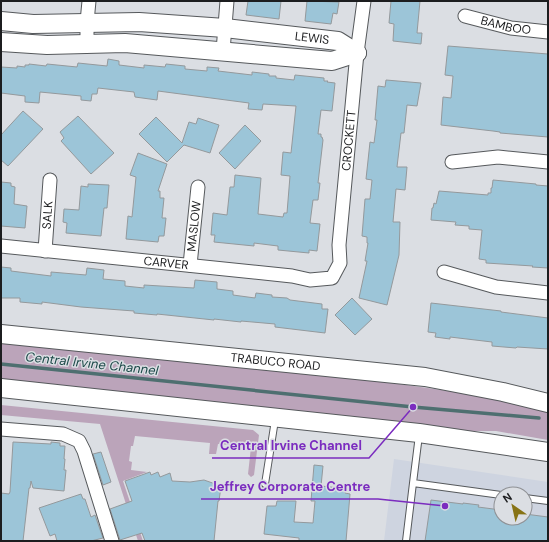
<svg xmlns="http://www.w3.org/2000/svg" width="549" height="542" font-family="'DM Sans',sans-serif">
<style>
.built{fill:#ced4e0;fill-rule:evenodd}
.green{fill:#bba4ba}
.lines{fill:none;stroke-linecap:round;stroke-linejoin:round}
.stream{stroke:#4e6f70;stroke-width:3.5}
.building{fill:#9cc5d8;stroke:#94999c}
.lane-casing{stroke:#56595c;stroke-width:8}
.street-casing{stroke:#56595c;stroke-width:15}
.secondary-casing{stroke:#56595c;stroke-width:20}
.lane{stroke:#fff;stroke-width:6}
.street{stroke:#fff;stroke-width:13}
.secondary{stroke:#fff;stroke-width:18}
.labels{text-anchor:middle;stroke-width:3;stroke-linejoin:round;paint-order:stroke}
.street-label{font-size:12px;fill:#1c1d1f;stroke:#dbdee3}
.water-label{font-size:13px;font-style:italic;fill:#1b4848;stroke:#dbdee3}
.leader{fill:none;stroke:#7b2cbf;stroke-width:1.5}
.callout-dot{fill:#7b2cbf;stroke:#dbdee3;stroke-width:1.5}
.callout-label{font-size:13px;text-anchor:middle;font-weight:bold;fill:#7b2cbf;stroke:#dbdee3;stroke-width:3;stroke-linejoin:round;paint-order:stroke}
</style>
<rect width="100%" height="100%" fill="#dbdee3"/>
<path class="built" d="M 394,459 L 548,482 L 548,541 L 384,541 ZM 501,494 L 525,494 L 525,518 L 501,518 Z"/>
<path class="green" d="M 1,343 L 392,383 L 470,394 L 548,411 L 548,440 L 496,431 L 458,431 L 1,383 Z
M 1,405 L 253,430 L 259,435 L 254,475 L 251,477 L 248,474 L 251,447 L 218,444 L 216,454 L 209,454 L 210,443 L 135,436 L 133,446 L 131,446 L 129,461 L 132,462 L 131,470 L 147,472 L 123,481 L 143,541 L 138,541 L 100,424 L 1,415 Z"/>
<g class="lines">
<path class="stream" d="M 1,364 L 413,407 L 539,418"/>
</g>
<path class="building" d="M 248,1 L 281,1 L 279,19 L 246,15 Z
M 307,1 L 339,2 L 337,14 L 333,13 L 331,24 L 305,21 Z
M 391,1 L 420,1 L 417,33 L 422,33 L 421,44 L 393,41 L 394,24 L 389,23 Z
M 448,46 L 548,54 L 548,137 L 500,133 L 500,132 L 493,131 L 441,125 L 443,97 L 451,98 L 453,76 L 445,75 Z
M 108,59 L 119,61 L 119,65 L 144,68 L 144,65 L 165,67 L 166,64 L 185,66 L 185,69 L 207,71 L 207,67 L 219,68 L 218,71 L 252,75 L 252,72 L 269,74 L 269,76 L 276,76 L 276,78 L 294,80 L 295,75 L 324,78 L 324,81 L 328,81 L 327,82 L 335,83 L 332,111 L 321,110 L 318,134 L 321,134 L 321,137 L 322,137 L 323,140 L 318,183 L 320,183 L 318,200 L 313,200 L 310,223 L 320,224 L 317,251 L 309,250 L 309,253 L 278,250 L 278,246 L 254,243 L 254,246 L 214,242 L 215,235 L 211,235 L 213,213 L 227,215 L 230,187 L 234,187 L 235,175 L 261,178 L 258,214 L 283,217 L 284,213 L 287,213 L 290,176 L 281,175 L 283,152 L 291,153 L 296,106 L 263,104 L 262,110 L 248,109 L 249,103 L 158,91 L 157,100 L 135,97 L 134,92 L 98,88 L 97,94 L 92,94 L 91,101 L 81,100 L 81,96 L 40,92 L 39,103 L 25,102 L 25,96 L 1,93 L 1,67 L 17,68 L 17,66 L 25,67 L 25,65 L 29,65 L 29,64 L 46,66 L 47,64 L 77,67 L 78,63 L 107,66 Z
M 386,80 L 421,83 L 417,106 L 407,105 L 404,133 L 401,133 L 397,167 L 407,167 L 405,190 L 396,189 L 393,222 L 400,222 L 399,255 L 387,305 L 359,298 L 367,261 L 365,261 L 368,243 L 367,243 L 367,237 L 362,236 L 365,199 L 370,199 L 372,180 L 366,179 L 370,142 L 374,143 L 377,120 L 375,120 L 378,86 L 385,87 Z
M 23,111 L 43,129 L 8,166 L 1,160 L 1,135 Z
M 78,116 L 114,153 L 91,174 L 61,141 L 64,138 L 60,132 Z
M 156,117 L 182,143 L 189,122 L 196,124 L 198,118 L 219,125 L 210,153 L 184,145 L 167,162 L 139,134 Z
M 245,125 L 261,141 L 235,169 L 219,153 Z
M 138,153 L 167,164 L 158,191 L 160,191 L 160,198 L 164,198 L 162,218 L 166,218 L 164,236 L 159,236 L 158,242 L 126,239 L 128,216 L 132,217 L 136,177 L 130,175 Z
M 493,180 L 536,184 L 536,185 L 548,186 L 548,268 L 532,267 L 533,266 L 486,263 L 486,260 L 479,259 L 482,230 L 469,229 L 469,226 L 455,225 L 456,222 L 431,220 L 432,208 L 433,208 L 434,203 L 436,204 L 439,191 L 488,195 L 488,193 L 491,193 L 491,188 L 492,188 Z
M 1,182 L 11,183 L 11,186 L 15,187 L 14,204 L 27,206 L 25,228 L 1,226 Z
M 88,184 L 109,185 L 107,208 L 104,208 L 101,236 L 66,233 L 67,223 L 63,222 L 64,209 L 79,210 L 81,186 L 88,187 Z
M 1,267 L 11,268 L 11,271 L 51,276 L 51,272 L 86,275 L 87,268 L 104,270 L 103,279 L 125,281 L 125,286 L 144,288 L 144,285 L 194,288 L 195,280 L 217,282 L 217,289 L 233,291 L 233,295 L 255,298 L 256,293 L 272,295 L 272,297 L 287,298 L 290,300 L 322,304 L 322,309 L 328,309 L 325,333 L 275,327 L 275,324 L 241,321 L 241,322 L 214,319 L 214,320 L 157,314 L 157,315 L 134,313 L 134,311 L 81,307 L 42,302 L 42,304 L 20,302 L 20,298 L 1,298 Z
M 352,298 L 372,319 L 355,335 L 335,315 Z
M 431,303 L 501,311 L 501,312 L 548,318 L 548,349 L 517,347 L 516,348 L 492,346 L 492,342 L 450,337 L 450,339 L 435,337 L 436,333 L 428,332 Z
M 13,442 L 51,444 L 51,442 L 60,443 L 60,446 L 65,446 L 64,459 L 65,459 L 64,470 L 66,470 L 64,491 L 33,488 L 31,481 L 30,488 L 29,488 L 23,541 L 1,541 L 1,493 L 9,494 L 10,492 Z
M 101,452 L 111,482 L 103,485 L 93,454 Z
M 314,465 L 323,466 L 321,486 L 340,488 L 345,489 L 345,493 L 350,494 L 346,541 L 299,541 L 299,538 L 264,534 L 267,506 L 276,506 L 277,501 L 296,501 L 294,522 L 313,523 L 315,501 L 311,501 Z
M 150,472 L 151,475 L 158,472 L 160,477 L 170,473 L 172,481 L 190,482 L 204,480 L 221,486 L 219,501 L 218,501 L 214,541 L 145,541 L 142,533 L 120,540 L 110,509 L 132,501 L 125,481 Z
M 81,494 L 83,499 L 85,499 L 91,517 L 95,515 L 103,538 L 91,541 L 57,541 L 55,534 L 50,536 L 39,508 Z
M 431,500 L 463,504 L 463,503 L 479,505 L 478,507 L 501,510 L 501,518 L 525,518 L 525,514 L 548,517 L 548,541 L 425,541 Z"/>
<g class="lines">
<g class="lane-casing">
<path id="lane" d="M 413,483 L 419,435
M 265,484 L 275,420
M 525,498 L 548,501
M 406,541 L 413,483 L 501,495"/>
</g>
<g class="street-casing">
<g id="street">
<path id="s1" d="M 465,16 L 511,28 L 548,32"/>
<path d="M 87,44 L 87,22 L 89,1"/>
<path d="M 223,51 L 227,1"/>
<path d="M 452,162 L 498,157 L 548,162"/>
<path id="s2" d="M 1,246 L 292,276 L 310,280 L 332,278 L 340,263 L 339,245 L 357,53 L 364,1"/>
<path id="s3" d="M 45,251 L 50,180"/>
<path id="s4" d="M 190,265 L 198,187"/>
<path d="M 444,272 L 496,287 L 548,293"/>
<path d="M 1,429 L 63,434 L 79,441 L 84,451 L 112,541"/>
</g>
</g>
<g class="secondary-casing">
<g id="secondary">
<path id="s5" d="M 1,21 L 33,24 L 139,22 L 225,28 L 338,41 L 357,53"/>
<path d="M 1,42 L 47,45 L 125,43 L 332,61 L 357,53"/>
<path id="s6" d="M 1,334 L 425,377 L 503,392 L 548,403"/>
<path d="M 1,388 L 419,433 L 548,452"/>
</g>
</g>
<use href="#lane" class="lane"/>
<use href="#street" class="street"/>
<use href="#secondary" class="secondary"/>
</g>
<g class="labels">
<g class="street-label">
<text dy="4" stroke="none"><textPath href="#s1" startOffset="42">BAMBOO</textPath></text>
<text dy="4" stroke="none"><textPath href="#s5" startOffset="312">LEWIS</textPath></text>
<text dy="4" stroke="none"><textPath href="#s2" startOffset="473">CROCKETT</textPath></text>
<text dy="4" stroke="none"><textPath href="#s3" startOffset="36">SALK</textPath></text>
<text dy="4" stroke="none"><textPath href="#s4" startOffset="39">MASLOW</textPath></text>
<text dy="4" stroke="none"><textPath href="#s2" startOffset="166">CARVER</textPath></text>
<text dy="4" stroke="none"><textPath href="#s6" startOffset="276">TRABUCO ROAD</textPath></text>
</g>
<g class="water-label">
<text transform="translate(92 363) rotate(6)" y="5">Central Irvine Channel</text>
</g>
</g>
<path class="leader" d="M413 407L369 458H212M445 506L378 499H201"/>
<g class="callout-dot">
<circle cx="413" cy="407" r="4"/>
<circle cx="445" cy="506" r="4"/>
</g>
<g class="callout-label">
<text x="291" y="450">Central Irvine Channel</text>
<text x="290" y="491">Jeffrey Corporate Centre</text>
</g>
<rect width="549" height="542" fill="none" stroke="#1c1d1f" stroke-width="4"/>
<g transform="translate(513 506) rotate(326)"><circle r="19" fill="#dbdee3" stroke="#8f9195"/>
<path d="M0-3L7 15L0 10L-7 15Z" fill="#877315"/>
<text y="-6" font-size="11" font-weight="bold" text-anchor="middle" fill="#1c1d1f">N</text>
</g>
</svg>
